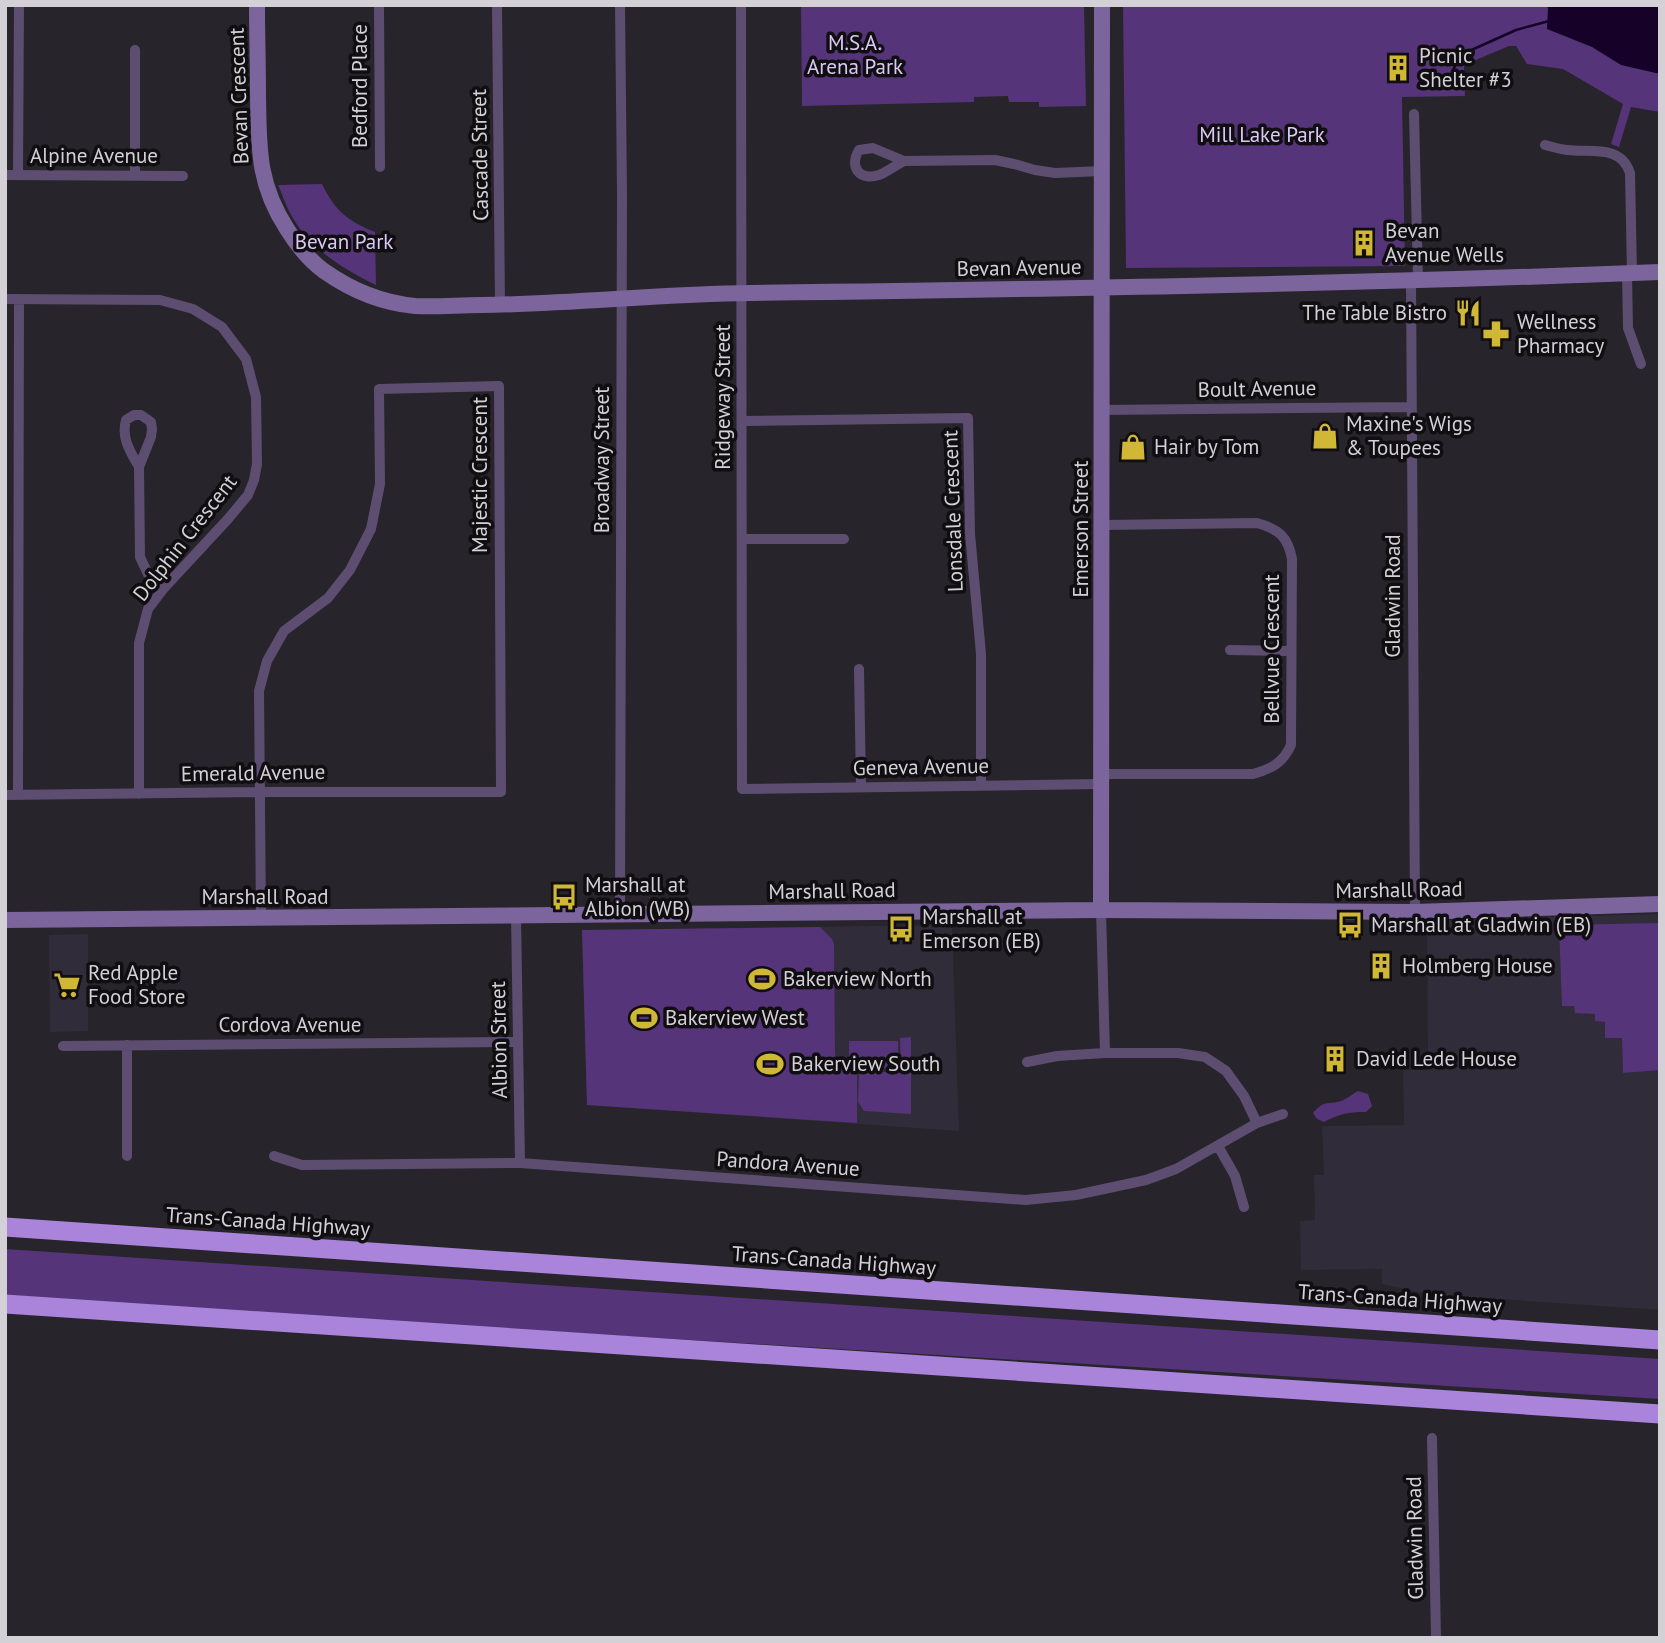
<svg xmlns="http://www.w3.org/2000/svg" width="1665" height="1643" font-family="'PT Sans',sans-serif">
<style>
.built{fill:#312c39}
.green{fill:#553479}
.water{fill:#160229}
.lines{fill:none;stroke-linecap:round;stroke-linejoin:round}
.stream{stroke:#160229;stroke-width:2.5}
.street{stroke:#5d4e71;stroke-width:10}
.secondary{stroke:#7c649c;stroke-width:16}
.highway{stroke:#a984da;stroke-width:19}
.labels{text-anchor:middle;stroke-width:7;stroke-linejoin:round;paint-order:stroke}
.park-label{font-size:21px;fill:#dac9f5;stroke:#100e11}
.poi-label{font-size:21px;fill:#d3d1d6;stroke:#100e11;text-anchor:start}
.street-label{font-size:21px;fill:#d3d1d6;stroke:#100e11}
</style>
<rect width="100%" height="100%" fill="#27242b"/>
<path class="built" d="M 1660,914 L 1660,1310 L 1427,1294 L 1382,1284 L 1382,1269 L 1301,1270 L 1300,1221 L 1315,1220 L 1314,1175 L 1324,1175 L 1322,1126 L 1404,1125 L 1403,1070 L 1428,1070 L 1427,921 Z
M 952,925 L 959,1131 L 587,1105 L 582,930 Z
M 88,934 L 88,1031 L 50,1032 L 49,935 Z"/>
<path class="green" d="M 801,5 L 1084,5 L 1086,106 L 1039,107 L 1039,102 L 1009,102 L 1008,96 L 974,97 L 974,102 L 802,106 Z
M 1123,5 L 1660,5 L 1660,112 L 1631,107 L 1619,147 L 1611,144 L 1623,104 L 1563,69 L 1527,64 L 1516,46 L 1509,46 L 1464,65 L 1465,96 L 1402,97 L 1405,266 L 1126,268 Z
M 322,184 C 335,211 348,221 375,232 L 376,285 C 341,268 307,247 289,211 C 285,203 282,194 278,185 Z
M 1660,923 L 1660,1070 L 1623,1073 L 1622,1038 L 1605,1038 L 1605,1022 L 1595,1021 L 1595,1014 L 1575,1013 L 1574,1006 L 1562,1006 L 1559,925 Z
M 820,927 L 832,939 L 834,944 L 835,1055 L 848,1071 L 857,1070 L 857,1123 L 587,1105 L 582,930 Z
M 911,1037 L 911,1114 L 864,1111 L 858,1102 L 859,1072 L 901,1072 L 900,1038 Z
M 849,1041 L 898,1041 L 898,1068 L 849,1068 Z
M 1358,1091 L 1368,1094 L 1372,1106 L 1366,1112 C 1347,1112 1340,1114 1324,1122 L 1317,1119 L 1313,1113 C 1324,1100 1326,1105 1341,1101 C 1347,1099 1352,1094 1358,1091 Z
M 5,1249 L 1660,1359 L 1660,1399 L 347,1319 L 5,1295 Z"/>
<path class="water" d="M 1546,5 L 1660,5 L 1660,74 L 1621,65 L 1592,47 L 1547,29 L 1548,8 Z"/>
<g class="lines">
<path class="stream" d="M 1467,52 L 1516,30 L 1549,21
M 1448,83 L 1456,63 L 1460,59"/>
<path class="street" d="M 379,5 L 380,167
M 497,5 L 500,305
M 620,5 L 622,194 L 620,915
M 741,5 L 742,789 L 1100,784
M 1414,114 L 1418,280
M 1545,145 C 1552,147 1559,149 1567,150 C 1590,153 1621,144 1630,173 L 1632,273
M 904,161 C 896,165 887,172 879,175 C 859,181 849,167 859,150 L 873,148 L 904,161 L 995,160 L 1014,164 L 1035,170 L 1055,173 L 1102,171
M 5,175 L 183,176
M 18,175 L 19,5
M 135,176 L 135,50
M 1627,273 L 1628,328 L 1641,364
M 1411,281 L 1415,912
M 5,299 L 160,300 L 193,309 L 222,327 L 246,359 L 256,397 L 257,464 L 254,480 L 248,495 L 228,519 L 164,588 L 148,609 L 139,643 L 139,794
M 1102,410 L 1411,407
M 743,421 L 968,418 L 970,534 L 981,654 L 981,786
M 139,467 C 130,451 121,438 126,420 L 134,415 L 141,415 L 151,422 L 152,429 L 151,437 L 139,467 L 140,557 L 148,574 L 164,588
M 742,539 L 844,539
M 1230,650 L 1290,651
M 859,669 L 861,787
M 1101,774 L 1253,774 C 1271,769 1283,763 1291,745 L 1292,559 C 1288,537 1279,529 1257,523 L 1102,525
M 5,795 L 260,792 L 501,792 L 499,386 L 379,389 L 380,484 L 371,529 L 350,570 L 328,598 L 284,631 L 267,661 L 259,691 L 261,918
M 18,795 L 19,299
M 1101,910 L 1105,1053
M 516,916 L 520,1163
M 63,1046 L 518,1042
M 1027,1062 L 1057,1056 L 1105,1053 L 1178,1053 L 1205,1057 L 1226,1071 L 1244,1096 L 1257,1123
M 1218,1146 L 1235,1176 L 1244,1207
M 127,1156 L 127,1045
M 274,1156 L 302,1165 L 520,1163 L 1026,1200 L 1076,1195 L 1146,1180 L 1176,1169 L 1257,1123 L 1283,1114
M 1432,1438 L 1436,1638"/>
<path class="secondary" d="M 257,5 C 257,35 258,65 258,95 C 259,147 257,183 287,229 C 297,245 309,260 324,271 C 351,290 383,303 415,306 C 437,307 459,305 481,305 C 571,304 660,294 751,293 C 1054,289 1357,284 1660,272
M 1101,910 L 1102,5
M 5,920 L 1101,910 L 1415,912 L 1660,904"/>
<path class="highway" d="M 5,1227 L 1660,1340
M 5,1304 L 1660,1414"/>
</g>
<defs>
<g id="building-bare" transform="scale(2.1)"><path d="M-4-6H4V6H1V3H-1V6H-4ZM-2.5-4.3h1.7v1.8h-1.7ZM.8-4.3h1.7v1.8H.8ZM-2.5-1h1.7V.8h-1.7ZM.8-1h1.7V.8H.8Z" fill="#d1b736" stroke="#100e11" stroke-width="2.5" paint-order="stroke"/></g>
<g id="restaurant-bare" transform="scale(2.1)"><path d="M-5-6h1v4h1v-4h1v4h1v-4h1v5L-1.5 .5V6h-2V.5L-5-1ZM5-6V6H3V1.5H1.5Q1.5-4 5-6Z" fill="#d1b736" stroke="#100e11" stroke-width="2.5" paint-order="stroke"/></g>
<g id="pharmacy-bare" transform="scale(2.1)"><path d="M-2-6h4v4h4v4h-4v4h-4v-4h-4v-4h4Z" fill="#d1b736" stroke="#100e11" stroke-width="2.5" paint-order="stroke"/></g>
<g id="shop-bare" transform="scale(2.1)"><path d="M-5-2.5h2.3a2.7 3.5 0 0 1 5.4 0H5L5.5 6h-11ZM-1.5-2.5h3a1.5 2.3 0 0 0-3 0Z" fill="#d1b736" stroke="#100e11" stroke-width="2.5" paint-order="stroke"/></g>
<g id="bus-bare" transform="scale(2.1)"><path d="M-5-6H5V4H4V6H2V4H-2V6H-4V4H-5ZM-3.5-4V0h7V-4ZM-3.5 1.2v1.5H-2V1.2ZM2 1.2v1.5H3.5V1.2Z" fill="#d1b736" stroke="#100e11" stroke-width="2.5" paint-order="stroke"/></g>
<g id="stadium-bare" transform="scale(2.1)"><path d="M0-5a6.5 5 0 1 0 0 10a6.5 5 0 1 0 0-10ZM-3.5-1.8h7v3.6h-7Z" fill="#d1b736" stroke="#100e11" stroke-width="2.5" paint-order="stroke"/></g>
<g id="supermarket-bare" transform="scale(2.1)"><path d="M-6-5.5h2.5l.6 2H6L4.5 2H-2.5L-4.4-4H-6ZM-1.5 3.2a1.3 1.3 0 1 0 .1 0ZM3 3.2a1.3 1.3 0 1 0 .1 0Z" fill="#d1b736" stroke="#100e11" stroke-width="2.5" paint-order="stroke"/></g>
</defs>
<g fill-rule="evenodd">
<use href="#building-bare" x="1398" y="68"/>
<use href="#building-bare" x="1364" y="243"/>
<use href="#restaurant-bare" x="1468" y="313"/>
<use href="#pharmacy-bare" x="1496" y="334"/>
<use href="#shop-bare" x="1325" y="436"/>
<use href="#shop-bare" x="1133" y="447"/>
<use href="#bus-bare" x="564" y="897"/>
<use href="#bus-bare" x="1350" y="925"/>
<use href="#bus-bare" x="901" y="929"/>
<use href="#building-bare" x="1381" y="966"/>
<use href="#stadium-bare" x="762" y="979"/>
<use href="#supermarket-bare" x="67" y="985"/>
<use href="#stadium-bare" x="644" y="1018"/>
<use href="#building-bare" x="1335" y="1059"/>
<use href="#stadium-bare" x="770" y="1064"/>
</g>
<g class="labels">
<g class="park-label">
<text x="855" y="50">M.S.A.<tspan x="855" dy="24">Arena Park</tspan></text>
<text x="1262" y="142">Mill Lake Park</text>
<text x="344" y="249">Bevan Park</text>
</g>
<g class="poi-label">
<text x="1419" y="63">Picnic<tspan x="1419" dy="24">Shelter #3</tspan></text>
<text x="1385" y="238">Bevan<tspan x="1385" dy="24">Avenue Wells</tspan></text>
<text x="1447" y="320" text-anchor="end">The Table Bistro</text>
<text x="1517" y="329">Wellness<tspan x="1517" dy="24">Pharmacy</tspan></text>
<text x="1346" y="431">Maxine's Wigs<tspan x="1346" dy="24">&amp; Toupees</tspan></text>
<text x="1154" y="454">Hair by Tom</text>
<text x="585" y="892">Marshall at<tspan x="585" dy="24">Albion (WB)</tspan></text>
<text x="922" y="924">Marshall at<tspan x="922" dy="24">Emerson (EB)</tspan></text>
<text x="1371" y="932">Marshall at Gladwin (EB)</text>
<text x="1402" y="973">Holmberg House</text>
<text x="88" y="980">Red Apple<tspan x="88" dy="24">Food Store</tspan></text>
<text x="783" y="986">Bakerview North</text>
<text x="665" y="1025">Bakerview West</text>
<text x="1356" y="1066">David Lede House</text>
<text x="791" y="1071">Bakerview South</text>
</g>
<g class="street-label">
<text transform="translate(360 86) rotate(-90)" y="7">Bedford Place</text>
<text transform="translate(239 96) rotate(-92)" y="7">Bevan Crescent</text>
<text transform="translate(480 155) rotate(-91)" y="7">Cascade Street</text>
<text x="94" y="163">Alpine Avenue</text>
<text transform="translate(1019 268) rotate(-1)" y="7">Bevan Avenue</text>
<text transform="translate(1257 389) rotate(-1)" y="7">Boult Avenue</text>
<text transform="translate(723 397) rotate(-90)" y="7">Ridgeway Street</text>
<text transform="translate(602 460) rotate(-90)" y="7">Broadway Street</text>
<text transform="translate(480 475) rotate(-90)" y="7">Majestic Crescent</text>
<text transform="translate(953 511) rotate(-92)" y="7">Lonsdale Crescent</text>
<text transform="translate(1081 529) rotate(-90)" y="7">Emerson Street</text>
<text transform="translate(185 538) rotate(-52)" y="7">Dolphin Crescent</text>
<text transform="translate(1393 596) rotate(-90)" y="7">Gladwin Road</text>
<text transform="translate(1272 649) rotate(-90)" y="7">Bellvue Crescent</text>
<text transform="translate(921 767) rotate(-1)" y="7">Geneva Avenue</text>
<text transform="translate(253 773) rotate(-1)" y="7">Emerald Avenue</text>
<text transform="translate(1399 890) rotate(-1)" y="7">Marshall Road</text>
<text transform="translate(832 891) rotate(-1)" y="7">Marshall Road</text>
<text x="265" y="904">Marshall Road</text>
<text x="290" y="1032">Cordova Avenue</text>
<text transform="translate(499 1040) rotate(-91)" y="7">Albion Street</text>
<text transform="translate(788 1164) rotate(4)" y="7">Pandora Avenue</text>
<text transform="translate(268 1222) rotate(4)" y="7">Trans-Canada Highway</text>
<text transform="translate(834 1261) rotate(4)" y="7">Trans-Canada Highway</text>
<text transform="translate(1400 1299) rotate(4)" y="7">Trans-Canada Highway</text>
<text transform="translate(1415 1538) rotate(-91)" y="7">Gladwin Road</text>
</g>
</g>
<rect width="1665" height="1643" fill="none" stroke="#d3d1d6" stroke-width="14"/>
</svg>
